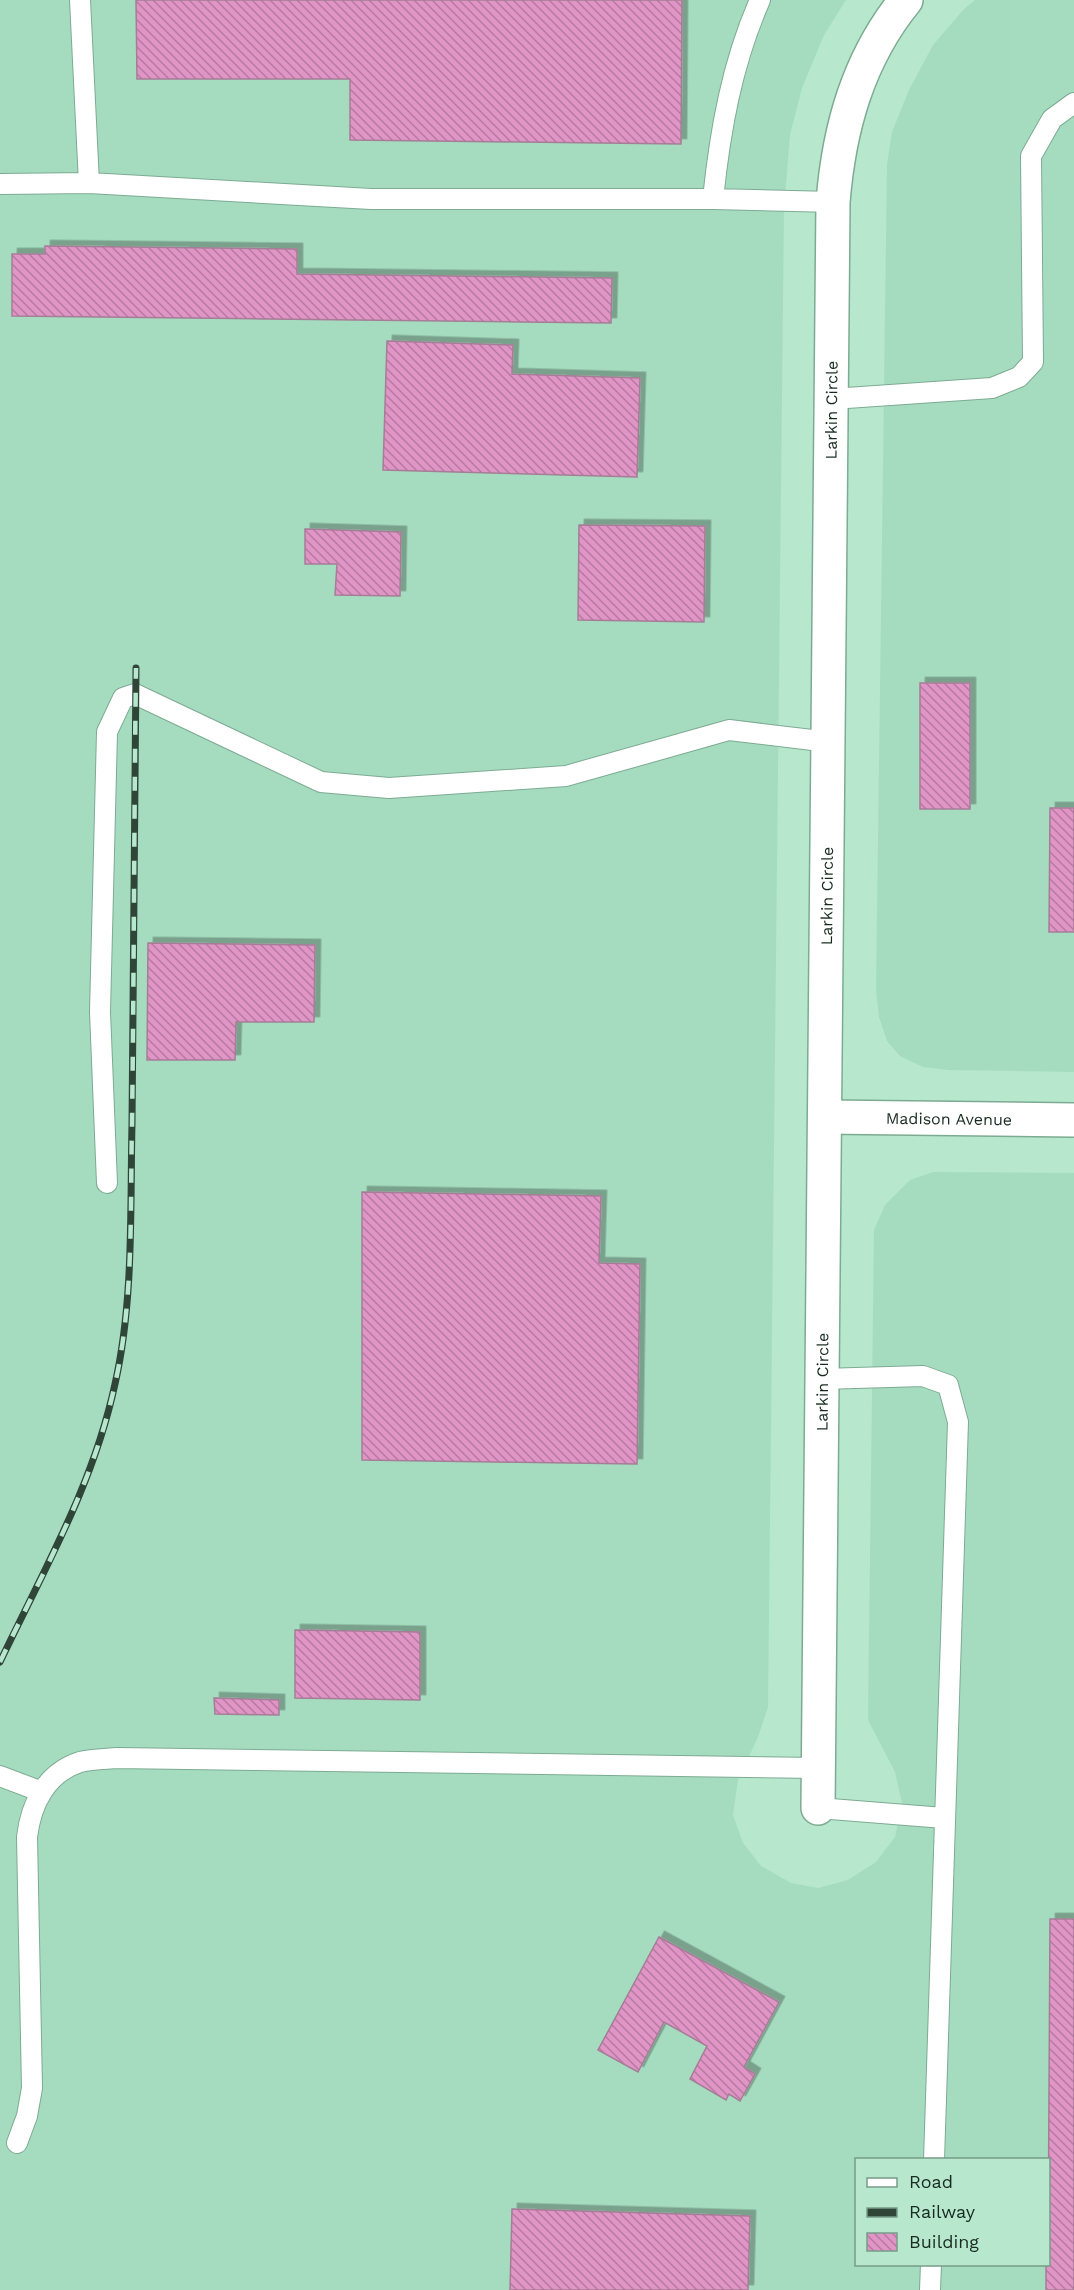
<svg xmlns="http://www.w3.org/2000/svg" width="1074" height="2290" font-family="'Work Sans',sans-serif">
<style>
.built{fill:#a5dcbf;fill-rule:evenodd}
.building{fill:url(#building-back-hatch);stroke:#a57d96;stroke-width:1.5;filter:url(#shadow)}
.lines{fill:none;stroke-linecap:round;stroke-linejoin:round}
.service-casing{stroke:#7dab92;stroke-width:22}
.minor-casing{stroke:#7dab92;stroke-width:36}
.service{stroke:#fff;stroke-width:20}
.minor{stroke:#fff;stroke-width:33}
.rail-casing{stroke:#2e4538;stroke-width:7}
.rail{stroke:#b7e7cd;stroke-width:4.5;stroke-dasharray:14;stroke-linecap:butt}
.labels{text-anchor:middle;stroke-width:6;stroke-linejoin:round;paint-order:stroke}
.street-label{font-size:16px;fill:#182b21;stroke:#b7e7cd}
</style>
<defs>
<pattern id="building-back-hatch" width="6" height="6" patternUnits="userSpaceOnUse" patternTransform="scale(1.5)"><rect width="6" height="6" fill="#e195c6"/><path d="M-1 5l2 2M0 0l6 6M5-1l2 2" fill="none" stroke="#b57aa0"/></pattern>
<filter id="shadow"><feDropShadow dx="5.5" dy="-5.5" stdDeviation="0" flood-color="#0004"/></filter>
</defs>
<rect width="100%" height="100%" fill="#b7e7cd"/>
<path class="built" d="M 0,0 L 846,0 L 824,35 L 802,88 L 790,135 L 784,208 L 768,1707 L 758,1737 L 738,1780 L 733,1815 L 743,1843 L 761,1866 L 791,1883 L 818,1888 L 848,1880 L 876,1862 L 895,1837 L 902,1803 L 895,1772 L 868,1720 L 874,1230 L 885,1205 L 910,1180 L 933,1172 L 1074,1173 L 1074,2290 L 0,2290 ZM 856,2160 L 1048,2160 L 1048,2264 L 856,2264 Z
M 975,0 L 1074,0 L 1074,1072 L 948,1070 L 923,1067 L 900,1056 L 887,1041 L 879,1017 L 876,991 L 887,165 L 892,132 L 909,90 L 933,45 L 964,9 Z"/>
<path class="building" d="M 136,0 L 682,0 L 681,144 L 350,140 L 350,79 L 137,79 Z
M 45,246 L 297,249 L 297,274 L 612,278 L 611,323 L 12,316 L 12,254 L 45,254 Z
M 387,341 L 513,345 L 512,374 L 640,378 L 637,477 L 383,470 Z
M 579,525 L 705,526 L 704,622 L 578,620 Z
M 305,529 L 401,532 L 400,596 L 335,595 L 337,564 L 305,564 Z
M 920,683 L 970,683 L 970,809 L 920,809 Z
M 1050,808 L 1074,808 L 1074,932 L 1049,932 Z
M 148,943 L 315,945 L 314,1022 L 236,1022 L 235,1060 L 147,1060 Z
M 362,1192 L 601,1196 L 599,1263 L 640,1264 L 637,1464 L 362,1460 Z
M 295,1630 L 420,1632 L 420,1700 L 295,1698 Z
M 214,1698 L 279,1700 L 279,1715 L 215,1714 Z
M 1050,1919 L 1074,1919 L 1074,2290 L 1046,2290 L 1046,2264 L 1048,2264 Z
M 659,1937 L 779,2002 L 744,2067 L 755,2074 L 740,2101 L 729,2094 L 726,2100 L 690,2079 L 707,2046 L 664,2022 L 638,2072 L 598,2050 Z
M 512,2209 L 750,2216 L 748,2290 L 510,2290 Z"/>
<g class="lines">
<g class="service-casing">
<path id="service" d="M 80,0 L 89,183 L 371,199 L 713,199
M 760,0 C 732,63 720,131 713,199 L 833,202
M 0,184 L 89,183
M 832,399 L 992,388 L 1019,377 L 1033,362 L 1031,156 L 1052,119 L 1074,103
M 107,1183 L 100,1012 L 107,732 L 123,698 L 135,694 L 321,782 L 389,788 L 566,776 L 729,730 L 829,742
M 822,1379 L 923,1376 L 948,1385 L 958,1422 L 934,2160
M 0,1776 L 42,1792
M 818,1808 L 944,1818
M 17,2143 L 27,2116 L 32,2088 L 27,1837 C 31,1804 46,1773 80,1762 C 91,1759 105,1759 117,1758 L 818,1768
M 930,2290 L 931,2264"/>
</g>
<g class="minor-casing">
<g id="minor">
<path id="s1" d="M 825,1117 L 1074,1120"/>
<path id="s2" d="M 818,1808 L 833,202 C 839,128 858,59 906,0"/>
</g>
</g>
<use href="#service" class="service"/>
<use href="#minor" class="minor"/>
<g class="rail-casing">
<path id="rail" d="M 0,1662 C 44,1569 93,1486 115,1384 C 134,1300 130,1210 132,1124 C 134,972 134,820 136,668"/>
</g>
<use href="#rail" class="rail"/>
</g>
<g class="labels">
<g class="street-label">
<text dy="6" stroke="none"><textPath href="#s2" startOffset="1398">Larkin Circle</textPath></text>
<text dy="6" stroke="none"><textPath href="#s2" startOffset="912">Larkin Circle</textPath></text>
<text dy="6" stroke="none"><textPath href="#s1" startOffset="124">Madison Avenue</textPath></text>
<text dy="6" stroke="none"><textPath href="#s2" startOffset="426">Larkin Circle</textPath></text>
</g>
</g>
<rect x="855" y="2158" width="195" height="108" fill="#b7e7cd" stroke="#779c88" stroke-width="1.5"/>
<rect x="867" y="2178" width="30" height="9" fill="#ffffff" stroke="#779c88" stroke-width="1.5"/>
<text x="909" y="2188" font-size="18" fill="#182b21">Road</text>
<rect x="867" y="2208" width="30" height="9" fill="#2e4538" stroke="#779c88" stroke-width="1.5"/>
<text x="909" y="2218" font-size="18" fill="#182b21">Railway</text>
<rect x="867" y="2233" width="30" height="18" fill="url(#building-back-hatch)" stroke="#779c88" stroke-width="1.5"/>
<text x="909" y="2248" font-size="18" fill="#182b21">Building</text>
</svg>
